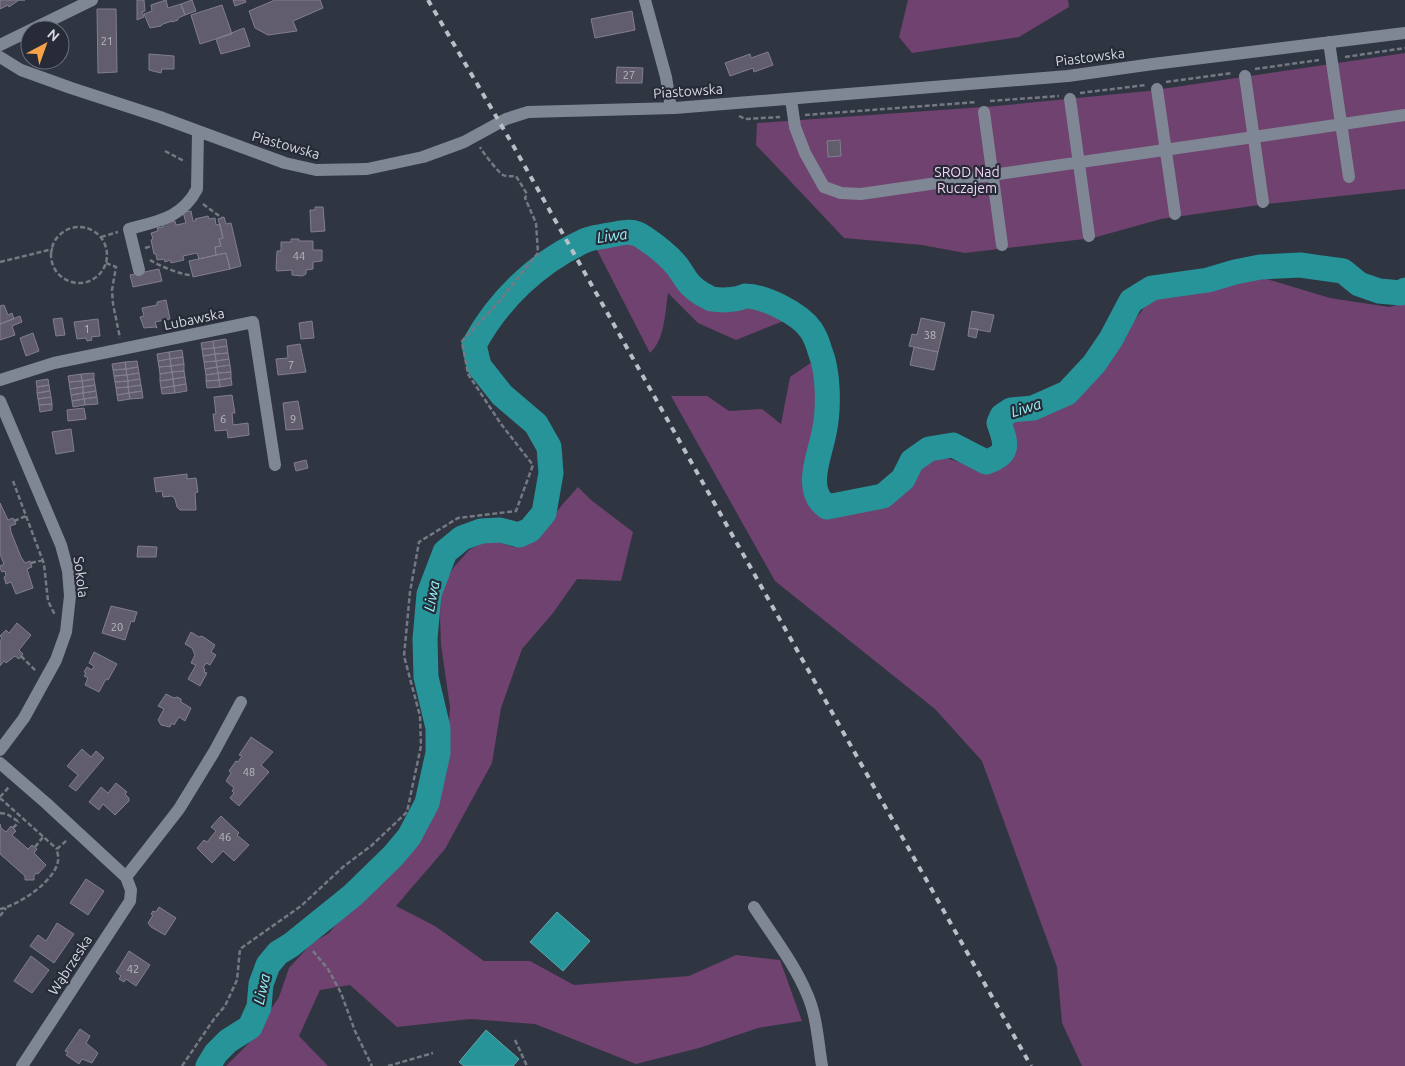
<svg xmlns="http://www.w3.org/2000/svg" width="1405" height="1066" font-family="Ubuntu,sans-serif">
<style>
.green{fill:#70426f}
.water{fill:#279499;stroke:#5ba9af}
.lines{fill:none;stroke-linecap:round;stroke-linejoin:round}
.river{stroke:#279499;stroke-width:25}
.building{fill:#615d6c;stroke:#827e8d}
.path{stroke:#747983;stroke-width:2.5;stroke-dasharray:5 2.5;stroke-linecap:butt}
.minor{stroke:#7f8794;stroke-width:12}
.rail{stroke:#babec7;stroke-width:4;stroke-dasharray:6 6;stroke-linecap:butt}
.labels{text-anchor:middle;stroke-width:4.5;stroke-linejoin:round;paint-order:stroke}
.number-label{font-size:11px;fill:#b8bac4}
.street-label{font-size:14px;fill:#d5d9e1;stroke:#262b37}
.park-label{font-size:14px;fill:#f5d2f3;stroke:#262b37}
.water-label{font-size:15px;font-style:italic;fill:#98f4f9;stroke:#262b37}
</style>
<rect width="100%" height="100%" fill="#2f3541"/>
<path class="green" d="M 908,0 L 1068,0 L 1069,7 L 1019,37 L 912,53 L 899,37 Z
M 1405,53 L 1405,189 L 1259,205 L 1161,219 L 1093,238 L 965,253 L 922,245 L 844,238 L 756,145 L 757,123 L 997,106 L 1148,91 Z
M 628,241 L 668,266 L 689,295 L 721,311 L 762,307 L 786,320 L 736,340 L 698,323 L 668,293 C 665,313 665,339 650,353 L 596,248 Z
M 1263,278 L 1330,298 L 1389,307 L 1405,303 L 1405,1066 L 1082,1066 L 1062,1023 L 1057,967 L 982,761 L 935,709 L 775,581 L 671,396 L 707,396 L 729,411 L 762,409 L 781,424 L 790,377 L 815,360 L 818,423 L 804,468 L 815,507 L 830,517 L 886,501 L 938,455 L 988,472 L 1014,452 L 1007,425 L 1075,401 L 1149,301 L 1196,290 Z
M 578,487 L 591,500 L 633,532 L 621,581 L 577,579 L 553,613 L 522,649 L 501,708 L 492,763 L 445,849 L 396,906 L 435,926 L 484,961 L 530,961 L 574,985 L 689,976 L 736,955 L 780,960 L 802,1021 L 758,1028 L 699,1048 L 636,1064 L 535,1024 L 470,1019 L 397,1027 L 350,985 L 320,990 L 299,1036 L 328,1066 L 226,1066 L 249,1043 L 279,997 L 289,968 L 312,943 L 329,933 L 345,914 L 369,896 L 386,877 L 409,850 L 428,817 L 441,784 L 448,738 L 450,707 L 441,645 L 440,615 L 441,588 L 454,567 L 469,550 L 489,539 L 513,547 L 539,535 L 562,505 Z"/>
<path class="water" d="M 557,912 L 590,941 L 563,971 L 530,942 Z
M 486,1030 L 519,1059 L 513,1066 L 464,1066 L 459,1062 Z"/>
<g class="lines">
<path class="river" d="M 208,1066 L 216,1053 L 228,1041 L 250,1027 L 259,1007 L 261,984 L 268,965 L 278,953 L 291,945 L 353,895 L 393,856 L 409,837 L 427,803 L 438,753 L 438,728 L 426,677 L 425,639 L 429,594 L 445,552 L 462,538 L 481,531 L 500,530 L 519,535 L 530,530 L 544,513 L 551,473 L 549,447 L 536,424 L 502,395 L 479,366 L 474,345 C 498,300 538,262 584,241 C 592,237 602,237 610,235 C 622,233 632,229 643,237 C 655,245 668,255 677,266 C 686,278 687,285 702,294 C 705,295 708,298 712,299 C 718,300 728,300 734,299 C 738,299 742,297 745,296 C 765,296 800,314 811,330 C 815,336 818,344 820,351 C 829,373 829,410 824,433 C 820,455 803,490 827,507 L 883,496 L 903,479 L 912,461 L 929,449 L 953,445 L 986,462 C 1011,454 1006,443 999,423 L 1002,416 L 1011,410 L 1033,408 L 1067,393 L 1094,364 L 1111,339 L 1131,301 L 1152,288 L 1208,280 L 1235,272 L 1260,267 L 1300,265 L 1343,271 L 1359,284 L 1379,291 L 1401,293 L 1405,290"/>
</g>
<path class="building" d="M 0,0 L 25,0 L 19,0 L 9,7 L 8,5 L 0,9 Z
M 137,0 L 144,0 L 145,11 L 142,12 L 144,17 L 137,20 Z
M 166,0 L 168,8 L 181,4 L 185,15 L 178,18 L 178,20 L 172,22 L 172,21 L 163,24 L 161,26 L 150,28 L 144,14 L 152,11 L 151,5 Z
M 192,0 L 196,11 L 185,15 L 181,4 Z
M 233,0 L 245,0 L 246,2 L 235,6 Z
M 275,0 L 320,0 L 323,8 L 293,21 L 297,31 L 268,35 L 255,28 L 249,11 Z
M 222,5 L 232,34 L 200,44 L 191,15 Z
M 97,9 L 116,9 L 117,72 L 98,73 Z
M 632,11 L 635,30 L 595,38 L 591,19 Z
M 244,28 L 250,46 L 221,54 L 216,39 Z
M 768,52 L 773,65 L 754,72 L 753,68 L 730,76 L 725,63 L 750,54 L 751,58 Z
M 149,54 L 174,56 L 174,69 L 162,69 L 161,73 L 149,70 Z
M 617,67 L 643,68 L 642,83 L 616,83 Z
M 840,140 L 841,156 L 828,157 L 827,141 Z
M 315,207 L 323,207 L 325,231 L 311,232 L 310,210 L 315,210 Z
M 191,211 L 193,221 L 196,221 L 195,219 L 208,216 L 209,219 L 215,218 L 216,225 L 220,224 L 223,238 L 219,239 L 221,246 L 215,247 L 216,255 L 199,259 L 197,253 L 183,256 L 184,260 L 171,263 L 170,260 L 165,262 L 164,259 L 157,260 L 156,254 L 154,254 L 151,240 L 153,239 L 151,233 L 158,231 L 157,228 L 163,227 L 162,224 L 175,221 L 176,225 L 186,223 L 183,212 Z
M 224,217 L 226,224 L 231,223 L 241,266 L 230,269 L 226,253 L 216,255 L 215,247 L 221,246 L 219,239 L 223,238 L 218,219 Z
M 291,239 L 299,239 L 299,241 L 313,241 L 313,250 L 322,250 L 322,261 L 313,262 L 313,269 L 306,270 L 306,274 L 302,276 L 292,275 L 292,270 L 277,271 L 276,269 L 277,251 L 281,251 L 281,242 L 291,242 Z
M 226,253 L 230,269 L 193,277 L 189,261 Z
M 159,269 L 162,281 L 133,287 L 130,275 Z
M 166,300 L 170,319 L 155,322 L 157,328 L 155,327 L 144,328 L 140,317 L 144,316 L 142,308 L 157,305 L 157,302 Z
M 4,305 L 8,315 L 12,313 L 14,319 L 0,324 L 0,306 Z
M 972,311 L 994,315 L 990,332 L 969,328 Z
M 20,316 L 22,322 L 12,326 L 15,335 L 0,340 L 0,324 Z
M 62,318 L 65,335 L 56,336 L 53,319 Z
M 921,318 L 945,323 L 938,352 L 909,346 L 912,334 L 917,335 Z
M 98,319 L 100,336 L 91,337 L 92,340 L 87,341 L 86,338 L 77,339 L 74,322 Z
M 312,321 L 314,338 L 301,339 L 299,323 Z
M 969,328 L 978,329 L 976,338 L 968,336 Z
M 33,333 L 39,351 L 26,356 L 20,338 Z
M 226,339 L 227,346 L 214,348 L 213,341 Z
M 213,341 L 214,348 L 202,349 L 201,343 Z
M 300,344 L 306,372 L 278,375 L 276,359 L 288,358 L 287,346 Z
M 227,346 L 228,353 L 215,354 L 214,348 Z
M 914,347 L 938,352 L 934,370 L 910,365 Z
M 214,348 L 215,354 L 203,356 L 202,349 Z
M 182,350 L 183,357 L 170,359 L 169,352 Z
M 169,352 L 170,359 L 158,361 L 157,354 Z
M 228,353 L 229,359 L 216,361 L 215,354 Z
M 215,354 L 216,361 L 204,362 L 203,356 Z
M 183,357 L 184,364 L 171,366 L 170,359 Z
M 170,359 L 171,366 L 159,367 L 158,361 Z
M 229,359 L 230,365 L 217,367 L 216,361 Z
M 137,361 L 138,367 L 126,369 L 125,362 Z
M 216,361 L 217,367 L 205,369 L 204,362 Z
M 125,362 L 126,369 L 113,370 L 112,364 Z
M 184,364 L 184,371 L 172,372 L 171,366 Z
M 230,365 L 231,372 L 218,373 L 217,367 Z
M 171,366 L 172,372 L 160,374 L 159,367 Z
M 138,367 L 139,373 L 127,375 L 126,369 Z
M 217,367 L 218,373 L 206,375 L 205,369 Z
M 126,369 L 127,375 L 114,376 L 113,370 Z
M 184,371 L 185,377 L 173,379 L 172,372 Z
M 172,372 L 173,379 L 160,381 L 160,374 Z
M 231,372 L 231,378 L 219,380 L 218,373 Z
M 94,373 L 94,379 L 82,381 L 81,374 Z
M 139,373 L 140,379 L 128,381 L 127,375 Z
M 218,373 L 219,380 L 206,381 L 206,375 Z
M 81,374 L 82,381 L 69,382 L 68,376 Z
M 127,375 L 128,381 L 115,382 L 114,376 Z
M 185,377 L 186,384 L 174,386 L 173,379 Z
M 231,378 L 232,385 L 220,387 L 219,380 Z
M 48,379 L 49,385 L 37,387 L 36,381 Z
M 94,379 L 95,385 L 83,387 L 82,381 Z
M 140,379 L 141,385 L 128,387 L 128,381 Z
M 173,379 L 174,386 L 161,388 L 160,381 Z
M 219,380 L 220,387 L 207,388 L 206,381 Z
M 82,381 L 83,387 L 70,389 L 69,382 Z
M 128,381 L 128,387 L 116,388 L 115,382 Z
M 186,384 L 187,391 L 175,393 L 174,386 Z
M 49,385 L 50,391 L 37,393 L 37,387 Z
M 95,385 L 96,391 L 83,393 L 83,387 Z
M 141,385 L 142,391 L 129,393 L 128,387 Z
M 174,386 L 175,393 L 162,394 L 161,388 Z
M 83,387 L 83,393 L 71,395 L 70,389 Z
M 128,387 L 129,393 L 117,395 L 116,388 Z
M 50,391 L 51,397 L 38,399 L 37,393 Z
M 96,391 L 97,397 L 84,399 L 83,393 Z
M 142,391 L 143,398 L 130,399 L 129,393 Z
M 83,393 L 84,399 L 72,401 L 71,395 Z
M 129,393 L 130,399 L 118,401 L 117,395 Z
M 232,395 L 235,413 L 232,413 L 233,425 L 248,423 L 249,435 L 228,438 L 227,430 L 215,431 L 213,414 L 216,414 L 214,397 Z
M 51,397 L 52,404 L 39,405 L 38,399 Z
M 97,397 L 98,404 L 85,405 L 84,399 Z
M 84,399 L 85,405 L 73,407 L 72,401 Z
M 298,401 L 303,429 L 286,430 L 283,403 Z
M 52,404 L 52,410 L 40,412 L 39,405 Z
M 84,408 L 86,419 L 68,421 L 67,410 Z
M 71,429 L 74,451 L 56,454 L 52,432 Z
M 306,460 L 308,468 L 296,471 L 294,463 Z
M 187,474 L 187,479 L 196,478 L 198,492 L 195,493 L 196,510 L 180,510 L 177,507 L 175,499 L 172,496 L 163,497 L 162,491 L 156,492 L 154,478 Z
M 0,503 L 8,520 L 13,518 L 16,524 L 10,526 L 11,532 L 21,557 L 25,563 L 30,561 L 32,567 L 27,569 L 33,588 L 16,594 L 11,582 L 6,584 L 4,577 L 6,576 L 5,571 L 2,572 L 0,568 L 0,566 L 4,564 L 0,554 Z
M 138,546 L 157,547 L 156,557 L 137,557 Z
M 111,606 L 137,612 L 134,622 L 131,621 L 125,640 L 102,633 Z
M 17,623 L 31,635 L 19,650 L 23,654 L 19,659 L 15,656 L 6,663 L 4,661 L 0,666 L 0,641 L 2,638 L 0,636 L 6,630 L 9,633 Z
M 191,632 L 199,637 L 202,636 L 215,645 L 211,652 L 216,655 L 210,665 L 206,663 L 203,668 L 205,669 L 204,672 L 207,673 L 200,686 L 188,679 L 196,665 L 191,663 L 195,655 L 192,648 L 185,644 Z
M 94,652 L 117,664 L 108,680 L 106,679 L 99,692 L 85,685 L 88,678 L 84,676 L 86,673 L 84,672 L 87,667 L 92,670 L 94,666 L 89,663 Z
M 166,694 L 174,698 L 177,697 L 181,699 L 181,702 L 191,708 L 185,721 L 179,717 L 174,725 L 172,723 L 170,727 L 161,725 L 158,720 L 164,709 L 158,706 Z
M 251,737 L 273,752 L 261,765 L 269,772 L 239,806 L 230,798 L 234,793 L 232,791 L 234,788 L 226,781 L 231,773 L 229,771 L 236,761 L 238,762 L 242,756 L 239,755 Z
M 82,749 L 91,757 L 96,751 L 104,758 L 76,791 L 69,786 L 78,775 L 67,766 Z
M 116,783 L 127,792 L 125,794 L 129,798 L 129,801 L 115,815 L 103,804 L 99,810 L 89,802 L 101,787 L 108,793 Z
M 221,816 L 239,833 L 237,835 L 249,845 L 234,861 L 223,851 L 212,863 L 197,848 L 204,840 L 207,842 L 216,831 L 211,827 Z
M 0,824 L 1,828 L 6,832 L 11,826 L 16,831 L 12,835 L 28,849 L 32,845 L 37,849 L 34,853 L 46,865 L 38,874 L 36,873 L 34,876 L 34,880 L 25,880 L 25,876 L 0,854 Z
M 86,879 L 104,891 L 88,915 L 70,903 Z
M 159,907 L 176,918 L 165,935 L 151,927 L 148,923 L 153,915 L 151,914 L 153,911 L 156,912 Z
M 57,923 L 74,934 L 54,963 L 30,946 L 38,935 L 46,941 Z
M 129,951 L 150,965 L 136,986 L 126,979 L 124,982 L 119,979 L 121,976 L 116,972 Z
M 31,956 L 49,970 L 32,993 L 14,981 Z
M 80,1029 L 90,1036 L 86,1043 L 98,1053 L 92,1063 L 82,1059 L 79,1064 L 66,1055 L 68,1052 L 65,1051 Z"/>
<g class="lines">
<path class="path" d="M 1345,57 L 1405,48
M 1255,69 L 1319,60
M 1166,82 L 1233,73
M 1080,93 L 1146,85
M 990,101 L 1059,96
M 805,115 L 977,102
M 739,116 L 745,119 L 780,117
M 165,151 L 184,161
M 203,204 L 222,218
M51 255a28 28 0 1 1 56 0a28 28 0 1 1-56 0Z
M 101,237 L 118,232
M 145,248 L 152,246
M 150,260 C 157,265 184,276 192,275
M 0,262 L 53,249
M 106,263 L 116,267 L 112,290 L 113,304 L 120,338
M 13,481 L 44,564 L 48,601 L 55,615
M 14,521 L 26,516
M 31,563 L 43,560
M 21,656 L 36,671
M 0,797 L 9,787
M 0,798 L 57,849
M 0,813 L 7,814 L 19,822
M 13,828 L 19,822
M 35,847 L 43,837
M 0,909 C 19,905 55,881 58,861 C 59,857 57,852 57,849 L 67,840
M 0,916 L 6,908
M 313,951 L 328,969 L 341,993 L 355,1031 L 372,1066
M 515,1040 L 527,1066
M 182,1066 L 214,1019 L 225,1006 L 237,980 L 240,949 L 301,906 L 343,867 L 371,846 L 407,812 L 421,746 L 420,716 L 404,656 L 410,592 L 419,542 L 458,518 L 516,511 L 533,465 L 501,424 L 468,374 L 462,341 L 497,304 L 538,253 L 536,223 L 525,198 L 527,194 L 516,176 C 511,176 507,177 503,175 C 499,173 483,153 480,147
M 388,1066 L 433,1053"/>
<path class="minor" d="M 645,0 L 666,77 L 671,108
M 1329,42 L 1349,177
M 0,45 L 92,0
M 0,57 L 21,70 L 71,88 L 160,117 L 285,163 L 316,170 L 367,169 L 423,157 L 464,142 L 506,119 L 528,112 L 675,108 L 1068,76 L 1153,64 L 1405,33
M 1245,76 L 1263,202
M 1157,89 L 1175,214
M 791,99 L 795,127 L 805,153 L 824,187 L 841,193 L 861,194 L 1405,115
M 1070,99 L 1089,236
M 984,112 L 1002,245
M 139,270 L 129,229 C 158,221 182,218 197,189 L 198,131
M 0,380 L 54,363 L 253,322 L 275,465
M 0,401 L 61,545 L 68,571 L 70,596 L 66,632 L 56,660 L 24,718 L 0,750
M 0,763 L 46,803 L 126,877 L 131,890 L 130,901 L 22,1066
M 126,877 L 179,809 L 214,752 L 241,702
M 754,907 C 772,935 794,963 807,994 C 817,1016 818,1042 822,1066"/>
<path class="rail" d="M 428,0 L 514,147 L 1031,1066"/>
</g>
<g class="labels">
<g class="number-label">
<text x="107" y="45">21</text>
<text x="629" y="79">27</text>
<text x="299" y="260">44</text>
<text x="87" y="333">1</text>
<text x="930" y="339">38</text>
<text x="291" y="369">7</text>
<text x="223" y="423">6</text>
<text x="293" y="423">9</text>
<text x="117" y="631">20</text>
<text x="249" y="776">48</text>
<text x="225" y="841">46</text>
<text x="133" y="973">42</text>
</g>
<g class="street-label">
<text transform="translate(1090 57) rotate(-7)" y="5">Piastowska</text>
<text transform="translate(688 91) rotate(-4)" y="5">Piastowska</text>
<text transform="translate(286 145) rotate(16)" y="5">Piastowska</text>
<text transform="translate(194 319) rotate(-12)" y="5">Lubawska</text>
<text transform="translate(81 577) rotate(83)" y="5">Sokola</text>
<text transform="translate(70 965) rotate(-57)" y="5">Wąbrzeska</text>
</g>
<g class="park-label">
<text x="967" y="177">SROD Nad<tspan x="967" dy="16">Ruczajem</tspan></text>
</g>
<g class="water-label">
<text transform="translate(612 236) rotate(-8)" y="5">Liwa</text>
<text transform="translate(1026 408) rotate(-17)" y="5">Liwa</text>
<text transform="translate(432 596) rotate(-79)" y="5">Liwa</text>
<text transform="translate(262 989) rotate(-77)" y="5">Liwa</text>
</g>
</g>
<g transform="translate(45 45) rotate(41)"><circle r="24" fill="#262b37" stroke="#6c717b"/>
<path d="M0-4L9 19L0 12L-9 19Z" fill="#f6a248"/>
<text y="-8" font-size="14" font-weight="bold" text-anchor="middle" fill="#d5d9e1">N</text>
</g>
</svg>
